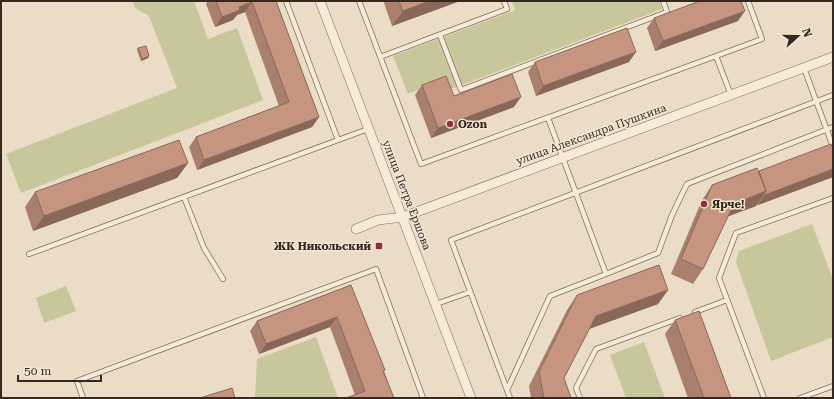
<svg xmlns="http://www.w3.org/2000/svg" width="834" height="399" font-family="'Roboto Serif',serif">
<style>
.green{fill:#c7c79b}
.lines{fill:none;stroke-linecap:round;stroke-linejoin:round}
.service-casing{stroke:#846e5d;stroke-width:6}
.minor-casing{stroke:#846e5d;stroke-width:10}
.service{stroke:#f6ead8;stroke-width:4.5}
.minor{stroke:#f6ead8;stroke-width:9}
.wall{fill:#a9806d}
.shaded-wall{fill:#8a6859}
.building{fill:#c5957f;stroke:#8a6859}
.poi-dot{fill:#8d323c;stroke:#f2e7d5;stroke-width:1.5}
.labels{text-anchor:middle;stroke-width:3;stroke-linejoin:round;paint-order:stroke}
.poi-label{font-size:11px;font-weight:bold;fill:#352820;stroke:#f2e7d5;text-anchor:start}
.street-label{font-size:11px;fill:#352820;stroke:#f2e7d5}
</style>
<rect width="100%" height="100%" fill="#eadcc6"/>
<path class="green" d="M 133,1 L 194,1 L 208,39 L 237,28 L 263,100 L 21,193 L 6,154 L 177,88 L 149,16 L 135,8 Z
M 512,1 L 659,1 L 662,9 L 446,91 L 441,81 L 408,94 L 393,56 L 515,10 Z
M 812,224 L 833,279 L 833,337 L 771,361 L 736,262 L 739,251 Z
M 66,286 L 76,311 L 44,323 L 36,298 Z
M 316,337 L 338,398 L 255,398 L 257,359 Z
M 644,342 L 665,398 L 626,398 L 610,355 Z"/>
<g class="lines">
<g class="service-casing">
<path id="service" d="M 286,1 L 338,140
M 359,1 L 421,164 L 716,56 L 731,95
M 440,35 L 461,90 L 667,12 L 663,1
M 716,56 L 762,39 L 748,1
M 380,57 L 507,9 L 504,1
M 804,68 L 833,147
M 184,197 L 204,248 L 223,279
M 29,254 L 368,129
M 606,274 L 658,253 L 672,215 L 687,184 L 833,127
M 436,304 L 470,292
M 695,312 L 727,300
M 507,390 L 550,296 L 606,274 L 548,118
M 83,398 L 77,381 L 376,269 L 423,398
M 510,398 L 451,240 L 833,95
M 580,398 L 576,388 L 596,349 L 680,318
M 764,398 L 719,278 L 736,233 L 833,198
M 800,398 L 833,386"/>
</g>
<g class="minor-casing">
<path id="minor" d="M 320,1 L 471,398
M 356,229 L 378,220 L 403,217 L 833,57"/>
</g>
<use href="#service" class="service"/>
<use href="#minor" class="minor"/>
</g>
<path class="wall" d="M 208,1 L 276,1 L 319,117 L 312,127 L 197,170 L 189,147 L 196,137 L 279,106 L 245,12 L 237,15 L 233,20 L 215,27 L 206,4 Z
M 385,1 L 460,1 L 392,26 L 384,3 Z
M 654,18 L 738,21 L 655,51 L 647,28 Z
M 138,48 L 148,58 L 141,61 L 137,50 Z
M 535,62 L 629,62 L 536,96 L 528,72 Z
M 422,85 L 454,96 L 514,107 L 431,138 L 415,95 Z
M 188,163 L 177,178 L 33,231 L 25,207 L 35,192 Z
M 759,171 L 833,177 L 758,205 L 757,204 L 756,206 L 728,216 L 703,269 L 693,284 L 671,274 L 702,200 L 712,185 Z
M 351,285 L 384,371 L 394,398 L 355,395 L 330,327 L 259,354 L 250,331 L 257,321 Z
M 668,290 L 658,304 L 589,329 L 564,378 L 571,398 L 531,398 L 529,386 L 567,310 L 577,295 Z
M 675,320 L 731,398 L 688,398 L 665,334 Z"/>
<path class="shaded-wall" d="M 430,1 L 460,1 L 392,26 L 403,11 Z
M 252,2 L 245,12 L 237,15 L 233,20 L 215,27 L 222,17 L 239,7 Z
M 745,11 L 738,21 L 655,51 L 663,41 Z
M 636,52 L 629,62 L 536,96 L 543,86 Z
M 149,56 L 148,58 L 141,61 L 142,59 Z
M 521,97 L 514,107 L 431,138 L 438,128 Z
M 319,117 L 312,127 L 197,170 L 204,160 Z
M 188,163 L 177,178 L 33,231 L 44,216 Z
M 833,169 L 833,177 L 758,205 L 765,195 Z
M 766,191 L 756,206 L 724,218 L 734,204 Z
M 668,290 L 658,304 L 586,330 L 596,316 Z
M 337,317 L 330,327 L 259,354 L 266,344 Z"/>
<path class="building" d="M 216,1 L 276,1 L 319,117 L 204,160 L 196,137 L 289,102 L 252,2 L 239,7 L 240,10 L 222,17 Z
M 399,1 L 430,1 L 403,11 Z
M 700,1 L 741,1 L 745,11 L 663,41 L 654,18 Z
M 627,28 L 636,52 L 543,86 L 535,62 Z
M 146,46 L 149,56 L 142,59 L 138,48 Z
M 512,74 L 521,97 L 438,128 L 422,85 L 446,76 L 454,96 Z
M 179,140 L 188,163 L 44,216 L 35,192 Z
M 831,144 L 833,149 L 833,169 L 765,195 L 764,194 L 766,191 L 759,171 Z
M 757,168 L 766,191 L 734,204 L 703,269 L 681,259 L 712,185 Z
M 659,265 L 668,290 L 596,316 L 564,378 L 571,398 L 544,398 L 539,372 L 577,295 Z
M 351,285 L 385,370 L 383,371 L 394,398 L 346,398 L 365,391 L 337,317 L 266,344 L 257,321 Z
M 699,311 L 731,398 L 704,398 L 675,320 Z
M 232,388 L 235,398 L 200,398 Z"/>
<g class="poi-dot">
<circle cx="450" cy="124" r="4"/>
<circle cx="704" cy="204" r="4"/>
<rect x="375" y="242" width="8" height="8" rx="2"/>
</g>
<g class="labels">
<g class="poi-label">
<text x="458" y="128">Ozon</text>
<text x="712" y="208">Ярче!</text>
<text x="371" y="250" text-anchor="end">ЖК Никольский</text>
</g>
<g class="street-label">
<text transform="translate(591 134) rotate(-20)" y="4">улица Александра Пушкина</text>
<text transform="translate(407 195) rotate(69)" y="4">улица Петра Ершова</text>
</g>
</g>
<rect width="834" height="399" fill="none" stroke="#352820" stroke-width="4"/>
<g transform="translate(798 36) rotate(69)" stroke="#f2e7d5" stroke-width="3" paint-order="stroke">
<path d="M0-3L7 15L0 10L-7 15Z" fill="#352820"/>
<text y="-6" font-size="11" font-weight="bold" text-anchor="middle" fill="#352820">N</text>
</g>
<path d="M18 375v6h83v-6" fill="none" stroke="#352820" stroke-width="2"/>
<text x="24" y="375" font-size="12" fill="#352820" stroke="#f2e7d5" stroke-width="3" paint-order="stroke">50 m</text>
</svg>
